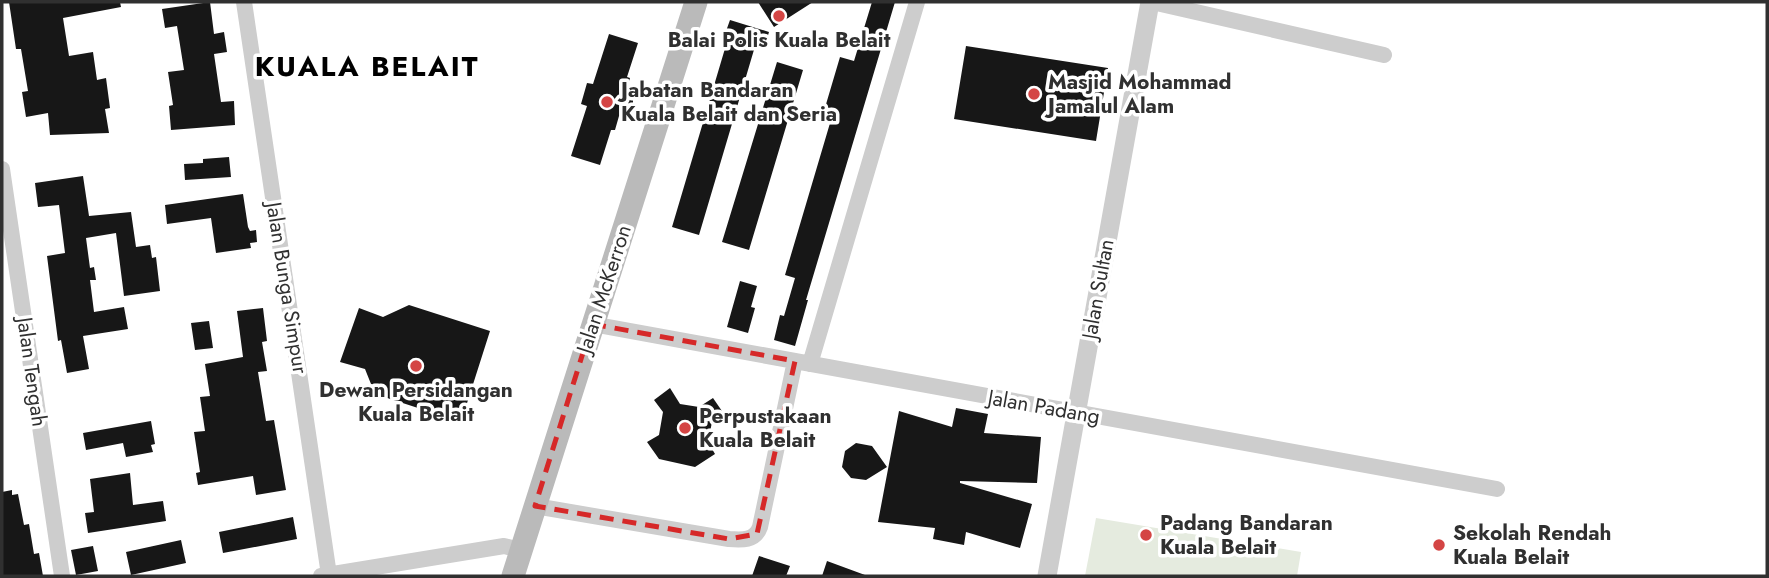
<svg xmlns="http://www.w3.org/2000/svg" width="1769" height="578" font-family="Jost,sans-serif">
<style>
.grass{fill:#e5ebdf}
.building{fill:#171717}
.lines{fill:none;stroke-linecap:round;stroke-linejoin:round}
.minor{stroke:#cdcdcd;stroke-width:16}
.tertiary{stroke:#cdcdcd;stroke-width:19}
.secondary{stroke:#bababa;stroke-width:23}
.marked{fill:none;stroke:#d62828;stroke-width:5;stroke-dasharray:14 9;stroke-linejoin:round}
.poi-dot{fill:#d44544;stroke:#fff;stroke-width:2.5}
.labels{text-anchor:middle;stroke-width:7;stroke-linejoin:round;paint-order:stroke}
.poi-label{font-size:21px;font-weight:bold;fill:#303030;stroke:#fff;text-anchor:start}
.street-label{font-size:21px;fill:#303030;stroke:#fff}
.district-label{font-size:28px;font-weight:bold;letter-spacing:2px;fill:#000;stroke:#fff}
</style>
<rect width="100%" height="100%" fill="#fff"/>
<path class="grass" d="M 1096,518 L 1301,552 L 1297,576 L 1085,576 Z"/>
<path class="building" d="M 9,2 L 120,2 L 121,7 L 63,18 L 69,56 L 93,52 L 97,80 L 106,78 L 110,108 L 105,109 L 109,133 L 50,135 L 48,113 L 26,117 L 22,92 L 28,91 L 21,49 L 16,49 Z
M 210,2 L 214,34 L 224,32 L 227,52 L 214,54 L 221,102 L 234,101 L 235,125 L 171,130 L 169,106 L 173,105 L 168,72 L 184,70 L 177,26 L 165,28 L 162,9 Z
M 758,2 L 813,2 L 774,27 Z
M 872,2 L 895,2 L 806,300 L 808,300 L 795,346 L 774,340 L 780,315 L 784,316 L 795,278 L 785,275 L 833,113 L 824,111 L 840,57 L 854,61 Z
M 730,20 L 769,32 L 765,45 L 756,43 L 699,235 L 672,227 L 729,35 L 725,34 Z
M 609,34 L 638,43 L 627,77 L 630,78 L 625,96 L 633,99 L 633,107 L 626,119 L 619,116 L 615,130 L 611,130 L 600,165 L 571,156 L 587,106 L 581,104 L 587,83 L 593,84 Z
M 966,46 L 1108,68 L 1096,141 L 954,119 Z
M 777,62 L 803,70 L 749,250 L 722,242 Z
M 229,157 L 231,177 L 185,180 L 184,164 L 203,163 L 203,159 Z
M 83,176 L 89,216 L 131,212 L 136,247 L 150,245 L 152,258 L 156,257 L 160,291 L 124,296 L 116,233 L 86,238 L 90,268 L 94,267 L 96,280 L 90,280 L 94,312 L 124,307 L 128,329 L 83,336 L 89,369 L 67,373 L 61,340 L 58,341 L 47,256 L 65,253 L 59,205 L 38,207 L 35,183 Z
M 243,194 L 248,227 L 250,231 L 256,230 L 257,242 L 250,243 L 251,248 L 216,253 L 211,218 L 167,224 L 165,205 Z
M 740,281 L 757,286 L 751,307 L 755,308 L 748,333 L 727,327 Z
M 409,305 L 490,331 L 461,422 L 375,394 L 365,369 L 340,362 L 359,308 L 383,317 Z
M 263,308 L 267,341 L 262,342 L 267,371 L 258,372 L 266,421 L 274,420 L 286,490 L 256,495 L 253,476 L 198,485 L 196,473 L 200,472 L 194,432 L 205,431 L 200,397 L 210,396 L 205,364 L 243,357 L 237,311 Z
M 209,321 L 213,348 L 195,350 L 191,323 Z
M 670,388 L 680,404 L 699,407 L 713,398 L 724,414 L 712,422 L 708,442 L 715,454 L 695,467 L 659,459 L 647,442 L 659,435 L 663,412 L 654,400 Z
M 956,408 L 988,414 L 984,433 L 1041,437 L 1037,483 L 960,481 L 960,483 L 1032,504 L 1020,548 L 966,532 L 964,545 L 933,539 L 935,528 L 878,522 L 899,411 L 952,427 Z
M 151,421 L 155,444 L 151,445 L 153,452 L 126,457 L 123,443 L 86,450 L 83,433 Z
M 856,443 L 872,446 L 887,467 L 866,480 L 851,478 L 842,467 L 845,451 Z
M 130,473 L 133,505 L 163,501 L 166,521 L 88,533 L 85,513 L 94,512 L 90,479 Z
M 12,490 L 12,495 L 18,494 L 24,525 L 29,524 L 34,554 L 39,553 L 43,576 L 2,576 L 2,492 Z
M 293,517 L 297,539 L 223,553 L 219,532 Z
M 181,540 L 186,563 L 131,575 L 126,552 Z
M 93,546 L 98,571 L 76,575 L 71,550 Z
M 759,556 L 790,566 L 786,576 L 752,576 Z
M 827,561 L 865,575 L 865,576 L 822,576 Z"/>
<g class="lines">
<path class="minor" d="M 244,2 L 329,575
M 1152,2 L 1384,55
M 2,169 L 62,576
M 592,324 L 1497,489
M 810,364 L 917,2
M 535,506 L 729,539 C 742,540 755,541 760,527 L 795,361
M 321,576 L 504,546 L 521,550"/>
<path class="tertiary" d="M 1047,576 L 1150,2"/>
<path class="secondary" d="M 513,576 L 696,2"/>
</g>
<path class="marked" d="M 592,324 L 795,361 L 757,534 L 729,539 L 535,506 Z"/>
<g class="poi-dot">
<circle cx="779" cy="16" r="7"/>
<circle cx="1034" cy="94" r="7"/>
<circle cx="607" cy="102" r="7"/>
<circle cx="416" cy="366" r="7"/>
<circle cx="685" cy="428" r="7"/>
<circle cx="1146" cy="535" r="7"/>
<circle cx="1439" cy="545" r="7"/>
</g>
<g class="labels">
<g class="poi-label">
<text x="779" y="47" text-anchor="middle">Balai Polis Kuala Belait</text>
<text x="1048" y="89">Masjid Mohammad<tspan x="1048" dy="24">Jamalul Alam</tspan></text>
<text x="621" y="97">Jabatan Bandaran<tspan x="621" dy="24">Kuala Belait dan Seria</tspan></text>
<text x="416" y="397" text-anchor="middle">Dewan Persidangan<tspan x="416" dy="24">Kuala Belait</tspan></text>
<text x="699" y="423">Perpustakaan<tspan x="699" dy="24">Kuala Belait</tspan></text>
<text x="1160" y="530">Padang Bandaran<tspan x="1160" dy="24">Kuala Belait</tspan></text>
<text x="1453" y="540">Sekolah Rendah<tspan x="1453" dy="24">Kuala Belait</tspan></text>
</g>
<g class="street-label">
<text transform="translate(287 288) rotate(81)" y="7">Jalan Bunga Simpur</text>
<text transform="translate(604 289) rotate(-72)" y="7">Jalan McKerron</text>
<text transform="translate(1098 289) rotate(-80)" y="7">Jalan Sultan</text>
<text transform="translate(32 372) rotate(82)" y="7">Jalan Tengah</text>
<text transform="translate(1044 407) rotate(10)" y="7">Jalan Padang</text>
</g>
<g class="district-label">
<text x="367" y="76">KUALA BELAIT</text>
</g>
</g>
<rect width="1769" height="578" fill="none" stroke="#303030" stroke-width="7"/>
</svg>
